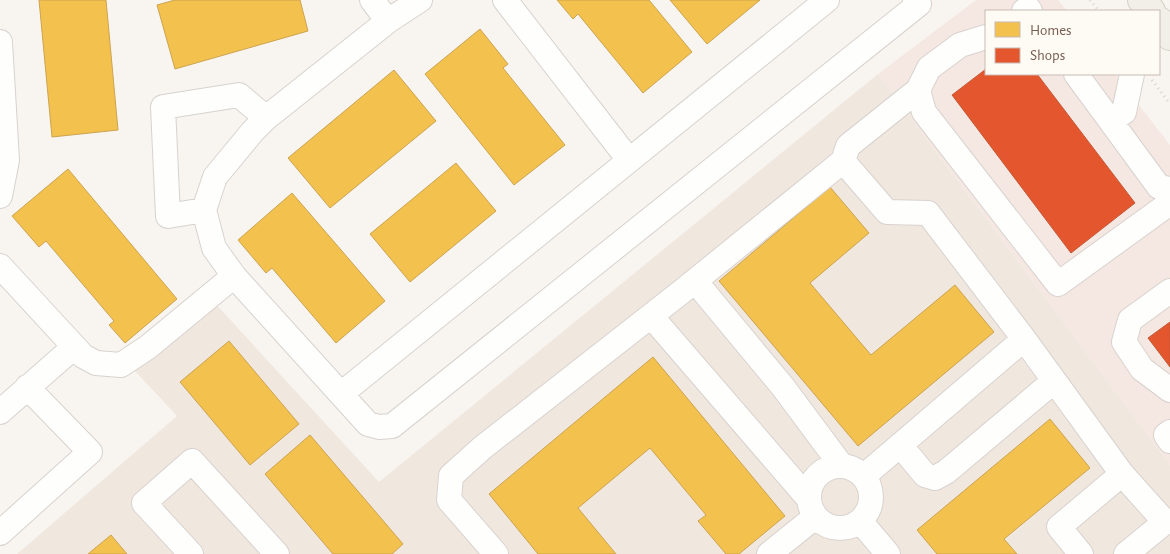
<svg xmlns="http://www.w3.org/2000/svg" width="1170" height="554" font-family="'Alegreya Sans',sans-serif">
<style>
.residential{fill:#f0e7df}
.commercial{fill:#f5e8e2}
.homes{fill:#f2c14e;stroke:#cda34f}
.shops{fill:#e4572e;stroke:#c35938}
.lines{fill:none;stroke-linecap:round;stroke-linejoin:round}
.minor-casing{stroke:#d8d2ce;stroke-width:26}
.major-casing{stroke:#d9d1cc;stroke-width:30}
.path{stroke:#dad4d1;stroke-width:3;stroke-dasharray:1 4;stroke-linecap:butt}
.minor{stroke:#fefefd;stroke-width:24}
.major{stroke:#f2eee8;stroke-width:28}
</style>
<rect width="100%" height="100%" fill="#f8f5f0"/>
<path class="residential" d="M 878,74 L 1170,465 L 1170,554 L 17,554 L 177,416 L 134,370 L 214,302 L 379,482 Z"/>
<path class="commercial" d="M 976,0 L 1058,0 L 1067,11 L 986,11 L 986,74 L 1115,74 L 1170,145 L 1170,465 L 878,74 Z"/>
<path class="homes" d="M 39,0 L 106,0 L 118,130 L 52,137 Z
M 175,0 L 300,0 L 308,31 L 175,69 L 157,5 Z
M 557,0 L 649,0 L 692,52 L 643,93 L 578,14 L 573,19 Z
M 670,0 L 760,0 L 707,44 Z
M 480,29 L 508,64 L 503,68 L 565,145 L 514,185 L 425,74 Z
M 394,70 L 436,121 L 330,208 L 288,158 Z
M 456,163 L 496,211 L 410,282 L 370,234 Z
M 68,169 L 177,299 L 125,343 L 109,325 L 114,321 L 46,241 L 39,247 L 12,216 Z
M 830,187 L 869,233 L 810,283 L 871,355 L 955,285 L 994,332 L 858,446 L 719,281 Z
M 292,193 L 385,301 L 336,343 L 272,268 L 266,273 L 238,240 Z
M 229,341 L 299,424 L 250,465 L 180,382 Z
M 653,357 L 785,516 L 739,554 L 726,554 L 698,521 L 706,515 L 650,448 L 578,508 L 616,554 L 538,554 L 489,494 Z
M 1050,419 L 1090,468 L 1004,539 L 1017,554 L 937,554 L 917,530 Z
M 310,435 L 403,544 L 392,554 L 333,554 L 265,474 Z
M 111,535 L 127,554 L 88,554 Z"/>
<path class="shops" d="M 986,69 L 986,74 L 1037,74 L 1135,203 L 1071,253 L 952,95 Z
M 1170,322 L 1170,367 L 1148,338 Z"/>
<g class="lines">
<g class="minor-casing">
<path id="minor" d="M 372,0 L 388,21
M 505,0 L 629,160
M 1024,11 L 1028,8 L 1030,11
M 986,37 L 960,45 L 929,68 L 918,90 L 924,112 L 1058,284 L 1170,203
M 0,42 L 7,160 L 0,196
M 1076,74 L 1159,187 L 1170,189
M 266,118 L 388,21 L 420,0
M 1111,121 L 1124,112 L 1132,74
M 843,161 L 848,146 L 918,90
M 0,266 L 83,356 L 96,363 L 121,365 L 148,347 L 234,276 L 214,248 L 204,210 L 215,177 L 253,131 L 266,118 L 239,95 L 163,107 L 168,216 L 204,210
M 234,276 L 368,424 L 379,427 L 392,426 L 919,4 L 915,0
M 695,281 L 783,387 L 841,465
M 1170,291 L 1130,320 L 1124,342 L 1142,369 L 1170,390
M 651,316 L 808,498
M 1024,339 L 1122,474 L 1165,522 L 1126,554
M 341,394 L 827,0
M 0,412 L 74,347
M 1170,432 L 1166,435 L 1170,441
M 900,445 L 925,475 L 935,478 L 946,472 L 1054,381
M809 497a31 31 0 1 1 62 0a31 31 0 1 1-62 0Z
M 860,521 L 888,554
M 0,533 L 90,452 L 27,387
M 191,554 L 144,503 L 192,461 L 277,554
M 496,554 L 449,500 L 451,476 L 482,448 L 680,293 L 843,161 L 887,212 L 928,213 L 1024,339 L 864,476
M 769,554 L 815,517
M 1081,554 L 1059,527 L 1122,474"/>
</g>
<g class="major-casing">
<path id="major" d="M 1142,0 L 1151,11
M 1159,21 L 1170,36"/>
</g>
<path class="path" d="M 1090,0 L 1099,11
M 1152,80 L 1170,104"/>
<use href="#minor" class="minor"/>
<use href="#major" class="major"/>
</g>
<rect x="985" y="10" width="175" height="65" fill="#fefaf4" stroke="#c8bbb2"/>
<rect x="995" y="22" width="25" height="15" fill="#f2c14e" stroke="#c8bbb2"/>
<text x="1030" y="35" font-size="15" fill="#765d50">Homes</text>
<rect x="995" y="48" width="25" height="15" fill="#e4572e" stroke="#c8bbb2"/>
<text x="1030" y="60" font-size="15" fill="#765d50">Shops</text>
</svg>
